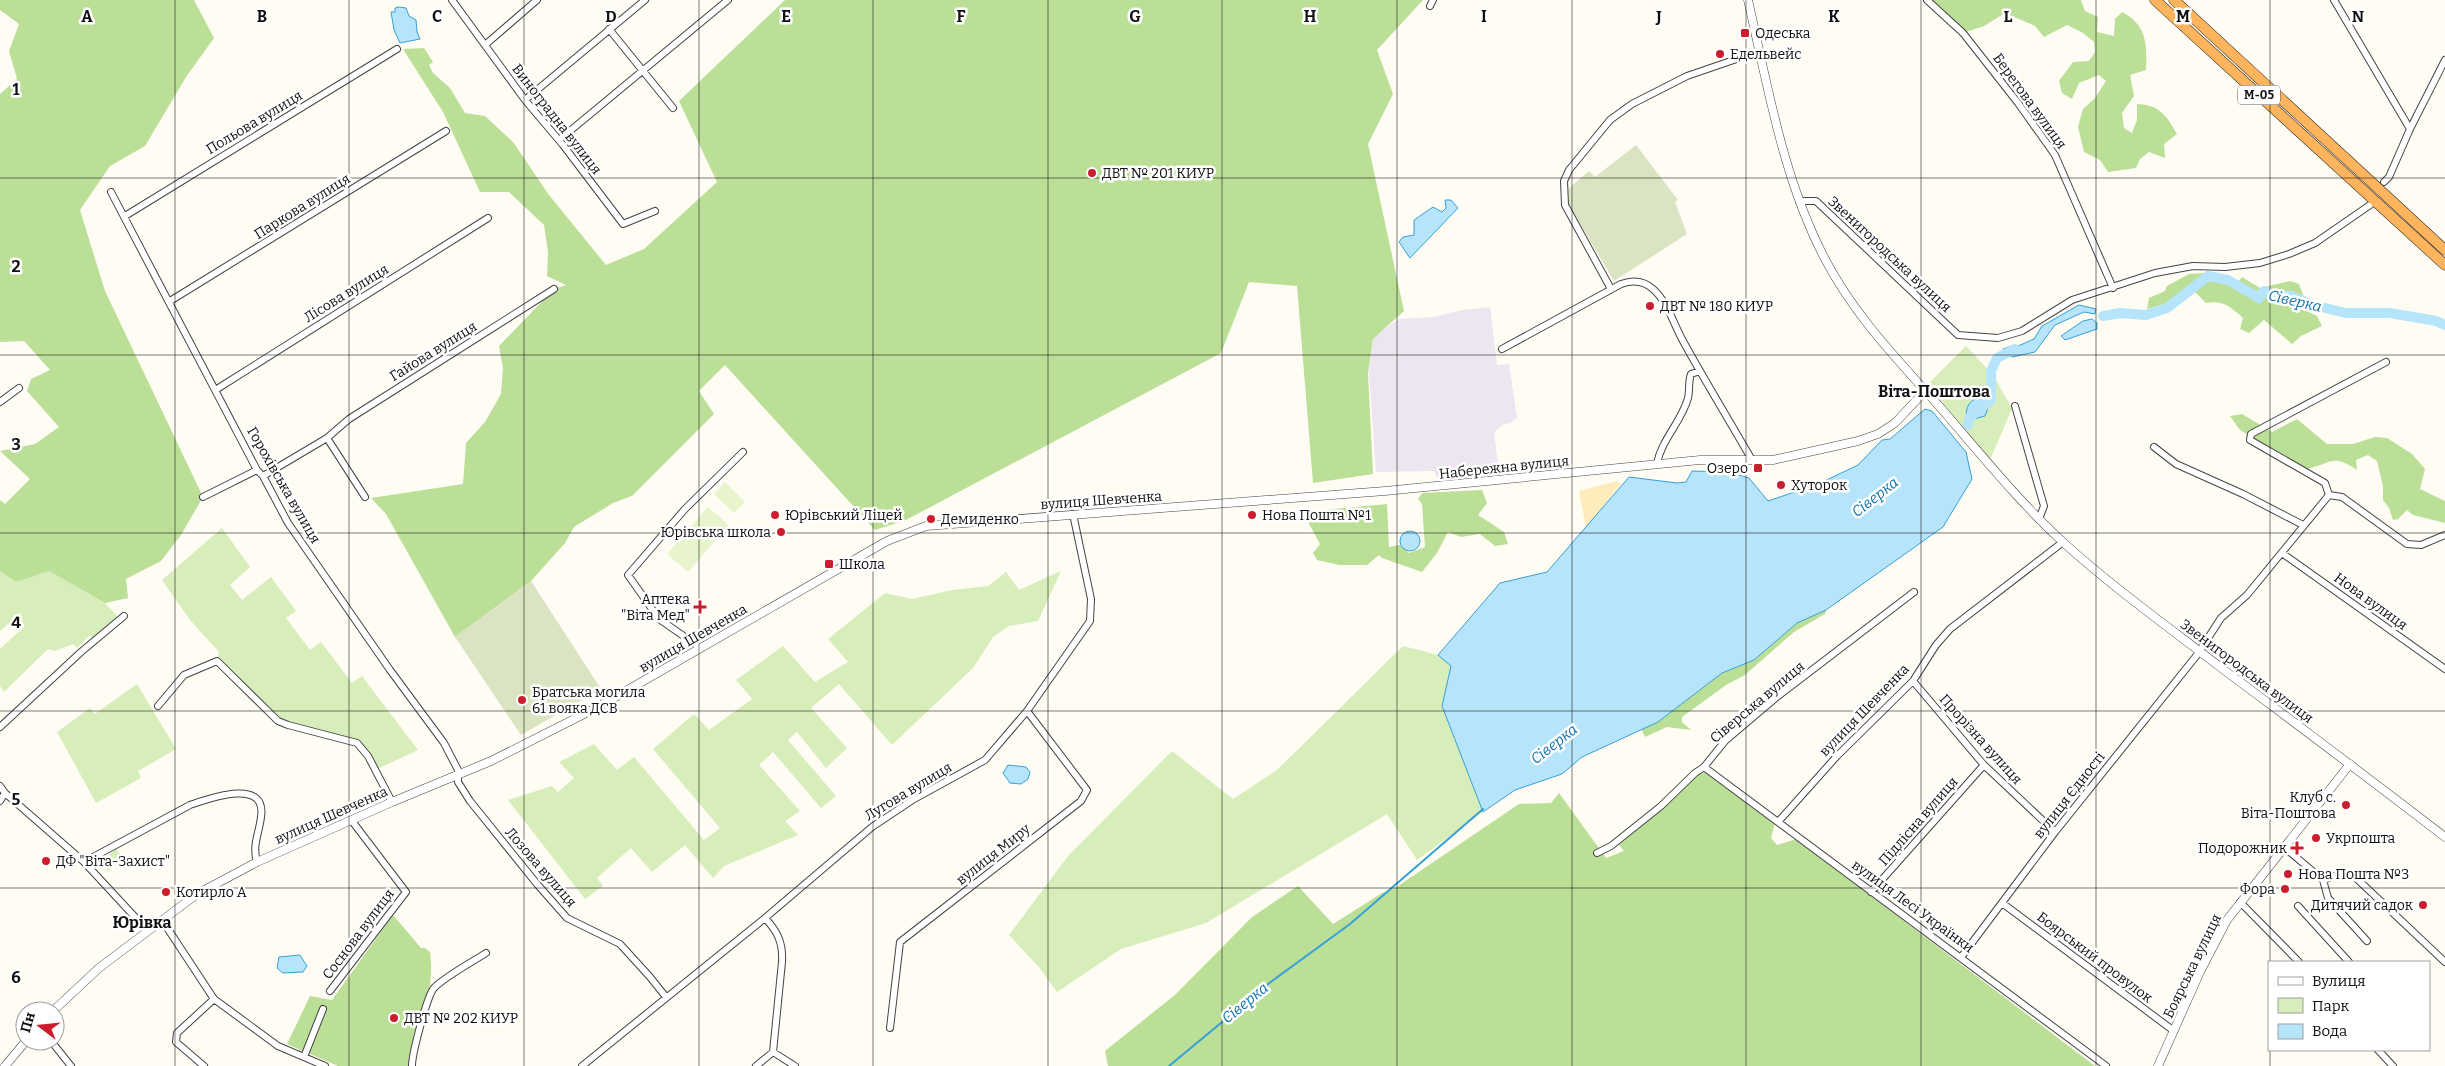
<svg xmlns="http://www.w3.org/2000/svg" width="2445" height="1066" font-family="Bitter,serif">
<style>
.industrial{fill:#ede5ef}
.green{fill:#d7edba}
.forest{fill:#bcdf98}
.sand{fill:#feecbd}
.cemetery{fill:#dbe4c2}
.pitch{fill:#e8f4cc}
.water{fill:#b5e4fb;stroke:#36a0d7}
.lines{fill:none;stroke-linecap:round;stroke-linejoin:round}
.stream{stroke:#36a0d7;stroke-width:2}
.river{stroke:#b5e4fb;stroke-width:10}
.minor-casing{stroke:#444;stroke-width:8}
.tertiary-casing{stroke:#444;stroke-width:9}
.trunk-casing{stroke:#222;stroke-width:11}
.minor{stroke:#fff;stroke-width:6}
.tertiary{stroke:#fff;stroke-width:8}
.trunk{stroke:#feb45c;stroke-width:10}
.grid{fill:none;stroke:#111;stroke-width:1;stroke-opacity:0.55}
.poi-dot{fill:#cc1d2f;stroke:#fff;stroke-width:2}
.labels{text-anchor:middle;stroke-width:5;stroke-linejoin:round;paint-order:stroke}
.shield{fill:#fff;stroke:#585858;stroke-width:1}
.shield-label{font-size:12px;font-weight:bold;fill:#111}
.poi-label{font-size:14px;fill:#111;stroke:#fff;text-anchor:start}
.street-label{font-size:14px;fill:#111;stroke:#fff}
.water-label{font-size:15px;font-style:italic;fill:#0f71ad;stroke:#fff}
.quarter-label{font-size:16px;font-weight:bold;fill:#111;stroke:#fff}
.grid-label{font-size:16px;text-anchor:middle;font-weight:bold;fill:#111;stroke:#fff;stroke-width:5;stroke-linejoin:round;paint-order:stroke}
</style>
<rect width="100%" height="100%" fill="#fffcf4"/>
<path class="industrial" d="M 1490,307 L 1497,365 L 1509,364 L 1517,418 L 1510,423 L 1502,425 L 1494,433 L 1499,473 L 1438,479 L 1434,471 L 1376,472 L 1369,373 L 1373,338 L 1398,319 L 1433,317 L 1463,310 Z"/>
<path class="green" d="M 1966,346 L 1994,376 L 2012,409 L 1989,462 L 1928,384 Z
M 222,528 L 250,567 L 230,585 L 242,600 L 271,577 L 296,611 L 286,618 L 310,650 L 321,642 L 352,683 L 362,676 L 418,750 L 375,770 L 357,743 L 278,721 L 217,661 L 219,652 L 190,620 L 162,580 Z
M 0,571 L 16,582 L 49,571 L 105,603 L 118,617 L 93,639 L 90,635 L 77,648 L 73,644 L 55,651 L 48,649 L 4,692 L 0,686 L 0,649 L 25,626 L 16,617 L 0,631 Z
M 1061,571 L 1038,621 L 1009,626 L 993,637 L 973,668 L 892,745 L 839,684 L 811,708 L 847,748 L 826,768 L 797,732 L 788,740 L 836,796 L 821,808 L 773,752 L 759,765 L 800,811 L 785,821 L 798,835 L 724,866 L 713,878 L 685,845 L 652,872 L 631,848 L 597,878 L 603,886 L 585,899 L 508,800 L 552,786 L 558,792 L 574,778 L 559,762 L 594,744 L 617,770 L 634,757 L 704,840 L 720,828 L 653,749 L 694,714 L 709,730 L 752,699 L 736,680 L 783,646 L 815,682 L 848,662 L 828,639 L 885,593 L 912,599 L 952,590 L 988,586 L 1006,572 L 1019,590 Z
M 1403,646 L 1438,655 L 1452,666 L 1442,706 L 1483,812 L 1417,860 L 1387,814 L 1206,923 L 1121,949 L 1057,992 L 1038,966 L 1009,935 L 1068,856 L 1172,751 L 1233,799 L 1277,770 Z
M 137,684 L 176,749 L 138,771 L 141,778 L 96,803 L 57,732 L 90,708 L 95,714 Z
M 116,849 L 124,858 L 108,871 L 100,863 Z"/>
<path class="forest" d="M 0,0 L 194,0 L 214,38 L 186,77 L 145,146 L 110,166 L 80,210 L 105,291 L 203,497 L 181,535 L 161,561 L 126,579 L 128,598 L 105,603 L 49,571 L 16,582 L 0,571 L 0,500 L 5,504 L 30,479 L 0,451 L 35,444 L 59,427 L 27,391 L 31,379 L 50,370 L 24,341 L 0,342 L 0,94 L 17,79 L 9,51 L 19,24 L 0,10 Z
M 785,0 L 1423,0 L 1377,50 L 1393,94 L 1368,144 L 1404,311 L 1373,339 L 1368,374 L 1373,474 L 1313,483 L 1297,286 L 1249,282 L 1221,353 L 906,520 L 875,530 L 725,365 L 699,391 L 714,414 L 632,496 L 613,503 L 574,527 L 565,543 L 531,581 L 455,637 L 386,514 L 371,498 L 463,484 L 466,443 L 485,422 L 501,394 L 503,368 L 499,346 L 554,289 L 566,285 L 547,276 L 548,252 L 544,225 L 509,192 L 480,192 L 443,112 L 403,49 L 424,48 L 433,62 L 429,65 L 433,73 L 450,88 L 465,113 L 485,116 L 513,142 L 549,195 L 606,265 L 644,249 L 717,182 L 679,101 Z
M 1927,0 L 2081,0 L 2085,11 L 2098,17 L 2097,32 L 2114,36 L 2115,19 L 2122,12 C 2147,25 2147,44 2146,70 L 2130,75 L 2134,96 L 2122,113 L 2124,128 L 2132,133 L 2137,120 L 2137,104 C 2160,105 2166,115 2177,134 L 2164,144 L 2165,158 L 2149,152 L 2140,159 L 2136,168 L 2108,172 L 2100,160 L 2084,152 L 2078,127 L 2083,109 L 2095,98 L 2106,81 L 2099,75 L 2079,83 L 2072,99 L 2062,93 L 2059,81 L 2073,62 L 2089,61 L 2095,52 L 2094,42 L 2083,33 L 2067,25 L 2044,37 L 2035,26 L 2005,13 L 1984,26 L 1963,33 Z
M 2204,273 L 2223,275 L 2238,282 L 2242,277 L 2260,288 L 2290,281 L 2299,284 L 2304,297 L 2305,310 L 2317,316 L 2322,326 L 2301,336 L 2292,344 L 2264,320 L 2249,333 L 2240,329 L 2243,318 C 2230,307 2224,300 2206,303 L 2196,293 L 2183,291 L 2168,303 L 2147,309 L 2149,298 L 2165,291 L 2167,286 L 2189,274 Z
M 2242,414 L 2272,432 L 2297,419 L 2327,444 L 2353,444 L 2375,437 L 2387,438 L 2412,454 L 2425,469 L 2420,489 L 2445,501 L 2445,523 L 2413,515 L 2407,510 L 2398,519 L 2393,520 L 2389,508 L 2383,500 L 2383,486 L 2377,461 L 2368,455 L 2356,460 L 2357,470 C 2331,453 2332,464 2307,469 L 2240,430 L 2230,416 Z
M 1482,490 L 1487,503 L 1478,515 L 1504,532 L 1508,544 L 1495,546 L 1480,534 L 1461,537 L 1448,532 L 1437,553 L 1422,572 L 1382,558 L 1379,555 L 1367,565 L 1339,565 L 1317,560 L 1313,553 L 1320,544 L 1308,522 L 1313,511 L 1387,504 L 1389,547 L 1400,545 L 1409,553 L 1425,547 L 1422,504 L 1418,499 L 1422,493 Z
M 1826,610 L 1825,614 L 1794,632 L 1745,675 L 1726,685 L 1682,717 L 1682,722 L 1691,730 L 1667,727 L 1645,737 L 1641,729 L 1658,722 L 1722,673 L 1754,660 L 1797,623 Z
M 1710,772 L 1775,823 L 1771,838 L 1777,845 L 1796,839 L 2095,1066 L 1108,1066 L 1105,1051 L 1176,994 L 1252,917 L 1298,886 L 1333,924 L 1382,893 L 1395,888 L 1519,804 L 1551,803 L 1559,793 L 1606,858 L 1624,851 L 1619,845 L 1696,774 Z
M 393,915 L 421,948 L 425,948 L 430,952 C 434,987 427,993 417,1024 C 412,1037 411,1052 408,1066 L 338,1066 L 287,1044 L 310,996 L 332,1000 Z"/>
<path class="sand" d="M 1617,481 L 1621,484 L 1586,528 L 1579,491 Z"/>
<path class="cemetery" d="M 1636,145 L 1678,200 L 1675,202 L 1687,234 L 1614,281 L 1569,205 L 1568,189 L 1589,171 L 1595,177 Z
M 531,581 L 601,689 L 521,735 L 455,637 Z"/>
<path class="pitch" d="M 725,482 L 745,502 L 734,513 L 714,494 Z
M 708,507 L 729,525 L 688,572 L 667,554 Z"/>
<path class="water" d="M 399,7 L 406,8 L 409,16 L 416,20 L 417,32 L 420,39 L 400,43 L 394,30 L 391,12 L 395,12 L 395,8 Z
M 1445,200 L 1451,200 L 1458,208 L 1410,258 L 1399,242 L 1403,237 L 1414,235 L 1414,220 L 1433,207 L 1442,212 L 1446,208 Z
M 2079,305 L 2096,309 L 2095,314 L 2084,312 L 2055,325 L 2035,352 L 2012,357 L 2003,353 L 2003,349 L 2014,345 L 2018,346 L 2034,339 L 2042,326 Z
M 2092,319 L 2097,323 L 2097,329 L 2065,340 L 2061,336 L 2083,321 Z
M 1983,396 L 1991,400 L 1985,416 L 1974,419 L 1966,415 C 1967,403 1971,400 1983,396 Z
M 1925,409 L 1932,411 L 1966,452 L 1972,479 L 1943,527 L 1826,610 L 1797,623 L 1754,660 L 1722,673 L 1658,722 L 1582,757 L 1562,774 L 1515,790 L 1483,812 L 1442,706 L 1451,666 L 1438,655 L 1500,583 L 1547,572 L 1629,477 L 1677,483 L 1686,482 L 1692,471 L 1729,472 L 1749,478 L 1768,501 L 1818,484 L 1858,465 L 1882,440 L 1890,439 Z
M1400 541a10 10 0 1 1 20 0a10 10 0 1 1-20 0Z
M 1008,765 L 1026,767 L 1030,772 L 1028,779 L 1021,784 L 1010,783 L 1003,773 Z
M 300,955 L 307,966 L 303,972 L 283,973 L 277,968 L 279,957 Z"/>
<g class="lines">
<path class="stream" d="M 1169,1066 L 1268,984 L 1350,924 L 1483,809"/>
<path class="river" d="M 2103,316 L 2120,313 L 2146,315 L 2167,308 L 2208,276 L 2228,280 L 2259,298 L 2264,291 L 2276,295 L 2292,296 L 2313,305 L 2346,313 L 2390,313 L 2436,321 L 2445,325
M 1968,425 L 1970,417 L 1991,400 L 1991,371 L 1997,358 L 2015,349"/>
<g class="minor-casing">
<path id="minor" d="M 452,0 L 525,100 L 563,145 L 623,224 L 655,211
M 1927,0 L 1963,33 L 2018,103 L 2055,155 L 2113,288
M 2334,0 L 2410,129
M 1430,6 L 1433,0
M 609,29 L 673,108
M 485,45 L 537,0
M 525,100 L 645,0
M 559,140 L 728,0
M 2384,182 L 2389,177 L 2410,129 L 2445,60
M 111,192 L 257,470 L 263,476 L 288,523 L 390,670 L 444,743 L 458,770 L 458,782 L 470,801 L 537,884 L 567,918 L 620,944 L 650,977 L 666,997
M 1799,201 L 1816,201 L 1958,335 L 1998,338 L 2022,331 L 2072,300 L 2155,273 L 2193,266 L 2225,267 L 2260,263 L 2289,254 L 2315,243 L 2370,205
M 125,216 L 397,49
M 1611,289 L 1565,205 L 1564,181 L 1569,170 L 1610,120 L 1632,104 L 1687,76 L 1760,51
M 170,301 L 446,131
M 1502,349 L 1621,284 C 1632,280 1643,280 1653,289 C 1667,301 1674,325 1683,341 C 1705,381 1729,420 1752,460
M 217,389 L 488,218
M 0,402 L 19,388
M 2015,406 L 2044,506 L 2039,519
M 327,438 L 365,497
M 2154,447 L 2176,464 L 2243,494 L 2303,525
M 1657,463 C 1662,439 1682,421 1688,398 C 1690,390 1688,382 1691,374 L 1700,371
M 263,476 L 327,438 L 349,419 L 554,289
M 2329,495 L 2325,483 L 2250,440 L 2251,434 L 2386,362
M 203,497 L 257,470
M 2282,553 L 2445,669
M 701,648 L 659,619 L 628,575 L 685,509 L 743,452
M 1913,681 L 1984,765 L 2055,832
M 158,706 L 184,675 L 217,661 L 278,721 L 288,725 L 357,743 L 368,756 L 392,802
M 0,727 L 81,652 L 124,616
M 1704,767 L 2106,1066
M 0,786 L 5,793 L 84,862 L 147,930
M 0,801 L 5,793
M 1778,822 L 1837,756 L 1913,681 L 1936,645 L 1950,629 L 2063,542
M 2284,847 L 2323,880 L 2342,873 L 2355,877 L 2445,962
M 1597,853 L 1611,846 L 1661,806 L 1695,773 L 1704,767 L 1725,741 L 1778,696 L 1914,592
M 84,862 L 190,805 C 208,799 267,777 261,817 C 259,834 252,845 257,862
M 2323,880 L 2328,898 L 2367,941
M 1871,892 L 1984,765
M 2240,902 L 2299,962
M 2002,903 L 2174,1031
M 2298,906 L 2349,962
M 162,920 L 214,999 L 278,1046 L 325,1066
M 1962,956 L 2055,832 L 2197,655 L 2221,618 L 2247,595 L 2329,495 L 2342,497 L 2407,544 L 2421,545 L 2445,535
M 330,991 L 406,892 L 352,821
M 890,1028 L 900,942 L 1081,801 L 1087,790 L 1027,711
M 51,1041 L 71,1066
M 2378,1050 L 2393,1066
M 773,1052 L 795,1066
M 304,1057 L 323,1009
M 204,1066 L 176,1042 L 177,1033 L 214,999
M 412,1066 C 412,1054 427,996 434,988 C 444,977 472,962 486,953
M 582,1066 L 765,918 L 872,827 L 914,799 L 985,760 L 1027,711 L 1090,621 L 1091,599 L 1073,514
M 756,1066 L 773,1052 L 782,962 C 783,943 778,932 765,918"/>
</g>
<g class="tertiary-casing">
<path id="tertiary" d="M 1748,0 C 1768,87 1783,179 1825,259 C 1854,315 1898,360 1939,406 C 1980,453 2019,502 2065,544 C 2115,589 2171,629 2224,670 C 2298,725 2372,781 2445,837
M 53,1011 L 99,968 L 197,894 L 257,862 L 392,802 L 491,761 L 598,707 L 887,541 L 926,526 L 1385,491 L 1700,460 L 1773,460 L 1858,441 L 1878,434 L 1895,423 L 1925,391
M 5,1066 L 26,1041
M 2158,1066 L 2200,972 L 2227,920 L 2350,764"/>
</g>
<g class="trunk-casing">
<path id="trunk" d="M 2155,0 L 2445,265
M 2174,0 L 2445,250"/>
</g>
<use href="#minor" class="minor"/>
<use href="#tertiary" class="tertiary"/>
<use href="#trunk" class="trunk"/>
</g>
<path class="grid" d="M 175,0 L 175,1066M 349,0 L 349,1066M 524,0 L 524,1066M 699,0 L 699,1066M 873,0 L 873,1066M 1048,0 L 1048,1066M 1222,0 L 1222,1066M 1397,0 L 1397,1066M 1572,0 L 1572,1066M 1746,0 L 1746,1066M 1921,0 L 1921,1066M 2096,0 L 2096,1066M 2270,0 L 2270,962M 0,178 L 2445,178M 0,355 L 2445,355M 0,533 L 2445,533M 0,711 L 2445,711M 0,888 L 2445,888M 2270,1050 L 2270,1066"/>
<g class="poi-dot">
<rect x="1740" y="28" width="10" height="10" rx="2.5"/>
<circle cx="1720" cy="54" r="5"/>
<circle cx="1092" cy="173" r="5"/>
<circle cx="1650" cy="306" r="5"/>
<rect x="1753" y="463" width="10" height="10" rx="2.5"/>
<circle cx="1781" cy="485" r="5"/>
<circle cx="775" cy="515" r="5"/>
<circle cx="1252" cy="515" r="5"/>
<circle cx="931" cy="519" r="5"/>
<circle cx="781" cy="532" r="5"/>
<rect x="824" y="559" width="10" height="10" rx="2.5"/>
<path d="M697.5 599.5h5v5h5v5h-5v5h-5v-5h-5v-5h5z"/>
<circle cx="522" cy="700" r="5"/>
<circle cx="2346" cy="805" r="5"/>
<circle cx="2316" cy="838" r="5"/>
<path d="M2294.5 840.5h5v5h5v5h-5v5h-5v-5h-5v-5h5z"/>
<circle cx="46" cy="861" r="5"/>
<circle cx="2288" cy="874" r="5"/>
<circle cx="2285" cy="889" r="5"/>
<circle cx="166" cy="892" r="5"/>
<circle cx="2423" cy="905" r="5"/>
<circle cx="394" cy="1018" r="5"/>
</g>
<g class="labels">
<rect class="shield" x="2238" y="85.5" width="42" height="19" rx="4"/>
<g class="shield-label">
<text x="2259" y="99">М-05</text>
</g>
<g class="poi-label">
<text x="1755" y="38">Одеська</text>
<text x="1730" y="59">Едельвейс</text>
<text x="1102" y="178">ДВТ № 201 КИУР</text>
<text x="1660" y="311">ДВТ № 180 КИУР</text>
<text x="1748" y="473" text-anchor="end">Озеро</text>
<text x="1791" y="490">Хуторок</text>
<text x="785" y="520">Юрівський Ліцей</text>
<text x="1262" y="520">Нова Пошта №1</text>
<text x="941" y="524">Демиденко</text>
<text x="771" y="537" text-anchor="end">Юрівська школа</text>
<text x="839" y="569">Школа</text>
<text x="690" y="604" text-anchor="end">Аптека<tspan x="690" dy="16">"Віта Мед"</tspan></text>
<text x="532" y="697">Братська могила<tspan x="532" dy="16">61 вояка ДСВ</tspan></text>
<text x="2336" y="802" text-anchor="end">Клуб с.<tspan x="2336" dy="16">Віта-Поштова</tspan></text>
<text x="2326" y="843">Укрпошта</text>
<text x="2287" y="853" text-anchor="end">Подорожник</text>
<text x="56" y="866">ДФ "Віта-Захист"</text>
<text x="2298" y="879">Нова Пошта №3</text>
<text x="2275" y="894" text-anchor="end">Фора</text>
<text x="176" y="897">Котирло А</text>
<text x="2413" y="910" text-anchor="end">Дитячий садок</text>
<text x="404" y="1023">ДВТ № 202 КИУР</text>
</g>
<g class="street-label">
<text transform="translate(2030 101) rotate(54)" y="5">Берегова вулиця</text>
<text transform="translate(557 119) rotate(52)" y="5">Виноградна вулиця</text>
<text transform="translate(254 122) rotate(-31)" y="5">Польова вулиця</text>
<text transform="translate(302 206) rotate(-32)" y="5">Паркова вулиця</text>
<text transform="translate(1890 254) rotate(43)" y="5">Звенигородська вулиця</text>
<text transform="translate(346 293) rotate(-32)" y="5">Лісова вулиця</text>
<text transform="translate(433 351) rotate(-32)" y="5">Гайова вулиця</text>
<text transform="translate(1504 467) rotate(-6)" y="5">Набережна вулиця</text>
<text transform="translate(284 485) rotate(60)" y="5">Горохівська вулиця</text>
<text transform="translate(1101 500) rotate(-4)" y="5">вулиця Шевченка</text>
<text transform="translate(2371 601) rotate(36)" y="5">Нова вулиця</text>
<text transform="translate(693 638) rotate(-30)" y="5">вулиця Шевченка</text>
<text transform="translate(2247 671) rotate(37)" y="5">Звенигородська вулиця</text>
<text transform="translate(1757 702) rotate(-40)" y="5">Сіверська вулиця</text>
<text transform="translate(1864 710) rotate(-46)" y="5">вулиця Шевченка</text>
<text transform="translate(1981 739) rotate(48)" y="5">Прорізна вулиця</text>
<text transform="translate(908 791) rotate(-31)" y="5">Лугова вулиця</text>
<text transform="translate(2069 795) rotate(-52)" y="5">вулиця Єдності</text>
<text transform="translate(331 815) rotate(-24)" y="5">вулиця Шевченка</text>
<text transform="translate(1918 821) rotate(-49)" y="5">Підлісна вулиця</text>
<text transform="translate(993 854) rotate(-38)" y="5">вулиця Миру</text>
<text transform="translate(541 867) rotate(49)" y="5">Лозова вулиця</text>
<text transform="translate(1913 906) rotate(36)" y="5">вулиця Лесі Українки</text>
<text transform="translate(358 934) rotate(-53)" y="5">Соснова вулиця</text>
<text transform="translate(2095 957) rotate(37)" y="5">Боярський провулок</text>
<text transform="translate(2192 966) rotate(-64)" y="5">Боярська вулиця</text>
</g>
<g class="water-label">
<text transform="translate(2295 301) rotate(13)" y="5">Сіверка</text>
<text transform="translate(1875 497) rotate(-38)" y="5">Сіверка</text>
<text transform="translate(1554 744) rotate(-38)" y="5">Сіверка</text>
<text transform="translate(1245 1003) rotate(-39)" y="5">Сіверка</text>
</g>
<g class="quarter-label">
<text x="1934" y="397">Віта-Поштова</text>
<text x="142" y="928">Юрівка</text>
</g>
</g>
<g class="grid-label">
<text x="87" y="22">A</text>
<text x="262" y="22">B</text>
<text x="437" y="22">C</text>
<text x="611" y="22">D</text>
<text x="786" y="22">E</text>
<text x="961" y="22">F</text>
<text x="1135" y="22">G</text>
<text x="1310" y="22">H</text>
<text x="1484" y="22">I</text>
<text x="1659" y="22">J</text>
<text x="1834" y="22">K</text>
<text x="2008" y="22">L</text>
<text x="2183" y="22">M</text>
<text x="2358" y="22">N</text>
<text x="16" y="95">1</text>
<text x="16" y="272">2</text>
<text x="16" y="450">3</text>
<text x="16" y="628">4</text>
<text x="16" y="805">5</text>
<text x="16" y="983">6</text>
</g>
<rect x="2268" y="961" width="162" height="90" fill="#ffffff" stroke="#a0a0a0"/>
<rect x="2278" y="977" width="25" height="8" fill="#ffffff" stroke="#a0a0a0"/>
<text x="2312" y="986" font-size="15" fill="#111111">Вулиця</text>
<rect x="2278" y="998" width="25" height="15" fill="#d7edba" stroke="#a0a0a0"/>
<text x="2312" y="1011" font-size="15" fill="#111111">Парк</text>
<rect x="2278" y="1024" width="25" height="15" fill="#b5e4fb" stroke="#a0a0a0"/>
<text x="2312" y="1036" font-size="15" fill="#111111">Вода</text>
<g transform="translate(40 1026) rotate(286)"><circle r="24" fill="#ffffff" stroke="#a0a0a0"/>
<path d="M0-4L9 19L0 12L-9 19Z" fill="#cc1d2f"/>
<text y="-8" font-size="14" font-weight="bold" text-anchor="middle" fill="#111111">Пн</text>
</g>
</svg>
